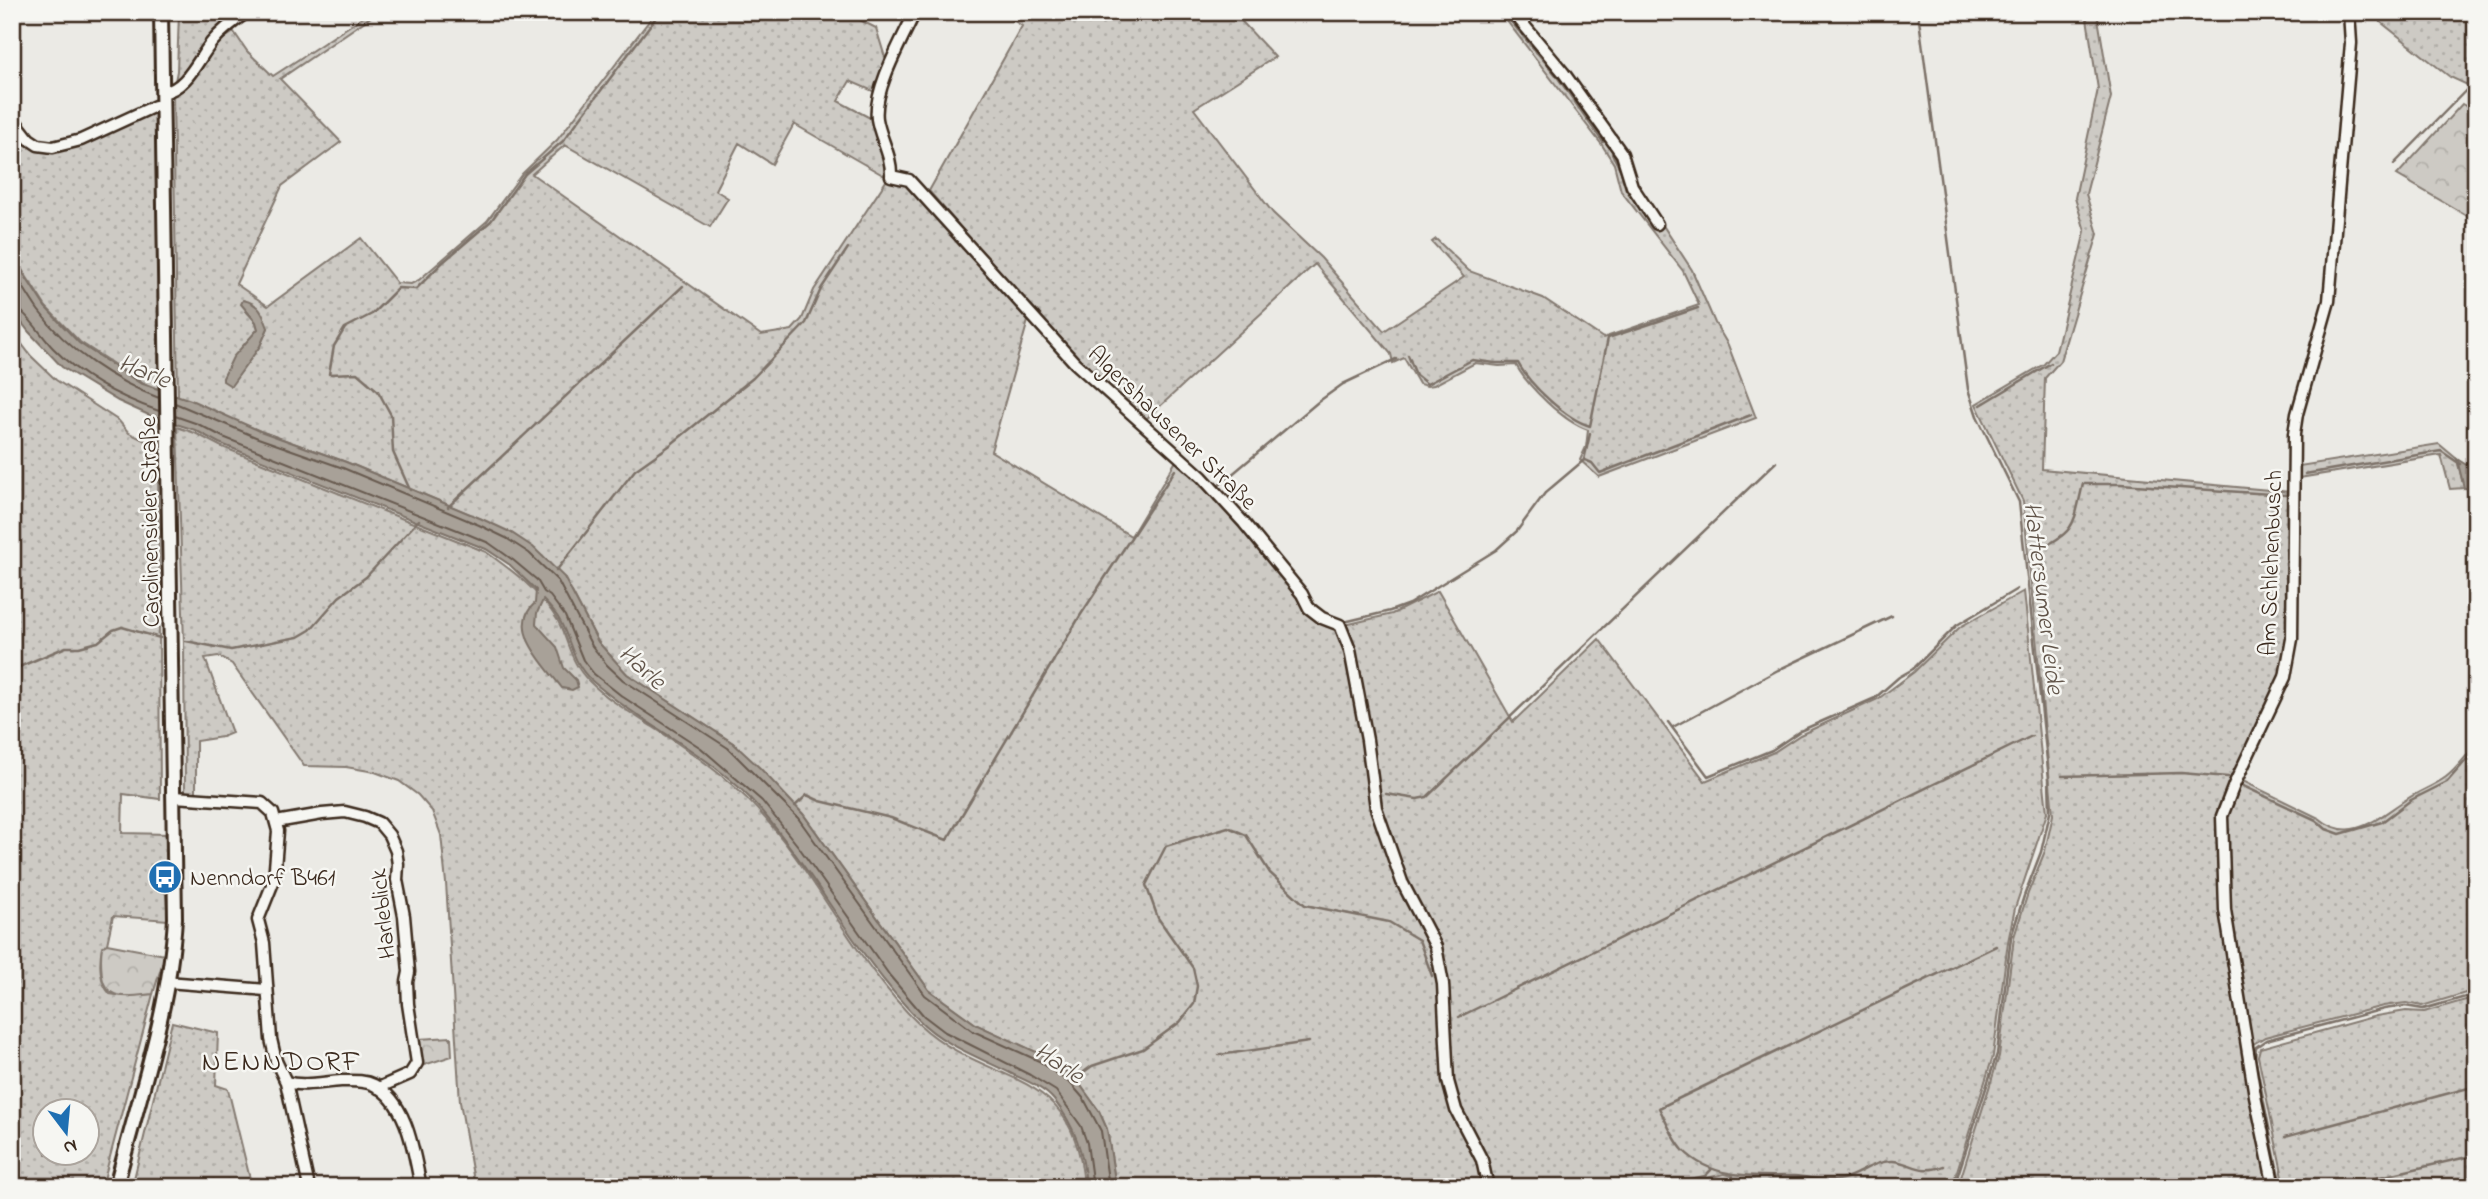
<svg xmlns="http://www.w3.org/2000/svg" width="2488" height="1199" font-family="'Indie Flower',sans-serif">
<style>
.grass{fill:url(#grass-dots);stroke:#847a71;stroke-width:2;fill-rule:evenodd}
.forest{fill:url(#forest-crowns);stroke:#847a71;stroke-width:2}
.water{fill:#a8a198;stroke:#7c7167;stroke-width:2}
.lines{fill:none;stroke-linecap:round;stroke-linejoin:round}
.shore{stroke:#675a4f;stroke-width:2}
.stream{stroke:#7c7167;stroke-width:2.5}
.minor-casing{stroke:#3b2a1e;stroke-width:15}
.major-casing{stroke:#3b2a1e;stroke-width:18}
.minor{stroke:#f6f6f2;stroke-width:10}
.major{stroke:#f6f6f2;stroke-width:12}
.labels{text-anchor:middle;stroke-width:5;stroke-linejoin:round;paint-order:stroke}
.street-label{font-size:24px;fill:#3b2a1e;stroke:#f6f6f2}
.poi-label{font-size:24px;fill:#3b2a1e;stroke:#f6f6f2;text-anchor:start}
.water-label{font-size:26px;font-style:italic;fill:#615449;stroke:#f6f6f2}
.quarter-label{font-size:28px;letter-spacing:2px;fill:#3b2a1e;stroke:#f6f6f2}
</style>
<defs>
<pattern id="grass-dots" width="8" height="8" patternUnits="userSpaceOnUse" patternTransform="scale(1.75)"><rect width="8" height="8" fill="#cdcac4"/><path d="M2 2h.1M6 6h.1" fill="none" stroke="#b1aea8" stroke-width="1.8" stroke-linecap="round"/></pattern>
<pattern id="forest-crowns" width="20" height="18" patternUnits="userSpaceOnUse" patternTransform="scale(1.75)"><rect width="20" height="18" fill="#cdcac4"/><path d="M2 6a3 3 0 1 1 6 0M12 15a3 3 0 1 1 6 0" fill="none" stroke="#b1aea8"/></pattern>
</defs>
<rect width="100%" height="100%" fill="#ebeae5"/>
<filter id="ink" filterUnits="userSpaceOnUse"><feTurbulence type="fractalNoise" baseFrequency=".0143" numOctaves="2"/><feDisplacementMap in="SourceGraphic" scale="14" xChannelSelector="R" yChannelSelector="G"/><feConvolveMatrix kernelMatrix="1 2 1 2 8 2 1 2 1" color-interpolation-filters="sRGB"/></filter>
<g filter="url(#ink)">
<path class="grass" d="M 179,12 L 243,12 L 174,86 L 177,71 Z
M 371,12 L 378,12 L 280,79 L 341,142 L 282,186 L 236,284 L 268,306 L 361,238 L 397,283 L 411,284 L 419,280 L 487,221 L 522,174 L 557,140 L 656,12 L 844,12 L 876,28 L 887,64 L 875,92 L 850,81 L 838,101 L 874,120 L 876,136 L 888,165 L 976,258 L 1028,321 L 991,451 L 1131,536 L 1179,456 L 1243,525 L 1298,595 L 1306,610 L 1336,630 L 1345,647 L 1361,726 L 1371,803 L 1431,948 L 1439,983 L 1443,1081 L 1460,1129 L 1478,1161 L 1485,1187 L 1116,1187 L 1107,1129 L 1099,1111 L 1076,1079 L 1043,1055 L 977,1025 L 929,990 L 803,814 L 733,743 L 627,674 L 598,642 L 572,592 L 482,519 L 346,462 L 260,431 L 178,397 L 173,96 L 187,85 L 217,43 L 234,32 L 247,51 L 273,76 ZM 794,124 L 888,178 L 814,290 L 802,319 L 792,330 L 761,335 L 532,174 L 565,145 L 710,227 L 728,198 L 715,190 L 739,143 L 772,164 ZM 245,310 L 268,328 L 260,346 L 231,385 L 223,378 L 243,346 L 258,329 L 256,322 Z
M 1001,12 L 1233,12 L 1275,57 L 1194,109 L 1273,213 L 1321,258 L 1384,331 L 1464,277 L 1432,242 L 1436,239 L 1469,271 L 1543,298 L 1603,338 L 1699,305 L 1683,271 L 1621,191 L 1614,164 L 1602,145 L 1500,12 L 1509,12 L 1555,68 L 1621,161 L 1656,228 L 1662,224 L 1692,270 L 1715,323 L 1728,345 L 1756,418 L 1599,477 L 1580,460 L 1586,447 L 1588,430 C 1564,422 1528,387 1516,365 L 1499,366 L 1475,363 L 1434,385 L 1427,386 L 1419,384 L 1404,358 L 1393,363 L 1391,354 L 1315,264 L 1144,421 L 1077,362 L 929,191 L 1022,26 Z
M 2086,12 L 2097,12 L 2111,97 L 2086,194 L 2098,234 L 2060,361 L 2045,378 L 2042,469 L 2290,492 L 2288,640 L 2281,678 L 2218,816 L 2221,911 L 2271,1187 L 1958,1187 L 1999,1056 L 2014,937 L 2028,893 L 2045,851 L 2053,815 L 2023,501 L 1976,404 L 2044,364 L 2056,351 L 2085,231 L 2075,198 L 2098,89 Z
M 2368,12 L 2476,12 L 2476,89 L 2450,77 Z
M 158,108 L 158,389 L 141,382 L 80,342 L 46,307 L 12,254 L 12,121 L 36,147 L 64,149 Z
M 12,331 L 31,356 L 56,380 L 119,421 L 129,433 L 158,447 L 160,799 L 123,794 L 122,833 L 169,834 L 165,884 L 168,920 L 113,916 L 107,944 L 102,947 C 99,962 99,983 110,994 L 123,996 L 153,994 L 102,1187 L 12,1187 ZM 46,1112 L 88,1112 L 88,1154 L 46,1154 Z
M 177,427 L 195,433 L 220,446 L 486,552 C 513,571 541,592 558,621 C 569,642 571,664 589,681 C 608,700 631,713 653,727 C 690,751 728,777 757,809 C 817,874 855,963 919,1024 C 989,1089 1076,1063 1084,1187 L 475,1187 L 460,1102 L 446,883 L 441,835 L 432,811 L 418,795 L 399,781 L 375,772 L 346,767 L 304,766 L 232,664 L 218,656 L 205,658 L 232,733 L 222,737 L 196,741 L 196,794 L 185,793 L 184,643 Z
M 2439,444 L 2457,459 L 2464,488 L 2450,489 L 2441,455 L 2299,478 L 2299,466 Z
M 1438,591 L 1513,722 L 1599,639 L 1705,781 L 1774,752 L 1800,735 L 1878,699 L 1914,672 L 1960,627 L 2024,591 L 2047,813 L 2015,908 L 2008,942 L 1993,1056 L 1952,1187 L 1730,1187 L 1733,1176 L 1724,1174 L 1668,1187 L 1492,1187 L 1485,1158 L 1461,1111 L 1452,1081 L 1446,984 L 1380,807 L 1345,625 L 1392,614 Z
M 2476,745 L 2476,990 L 2422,1006 L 2406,1003 L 2383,1006 L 2265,1037 L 2250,1046 L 2228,909 L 2226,817 L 2241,780 L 2319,818 C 2352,846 2379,816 2407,799 C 2419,791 2434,786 2446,777 C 2457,769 2466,755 2476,745 Z
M 2476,997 L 2476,1187 L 2285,1187 L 2258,1056 L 2260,1048 L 2376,1016 L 2406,1011 L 2424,1012 Z
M 172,1022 L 218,1033 L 216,1085 L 228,1089 L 252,1187 L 132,1187 Z"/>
<path class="forest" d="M 2462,104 L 2476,112 L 2476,221 L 2397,175 Z
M 107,944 L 165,955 L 153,994 C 133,996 106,1003 102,976 C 101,966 100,958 102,947 Z
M 451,1037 L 452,1056 L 421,1066 L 419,1039 Z"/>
<path class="water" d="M 12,256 L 45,307 L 79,343 L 140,383 L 191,400 L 260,431 L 346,462 L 482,519 L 510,532 L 533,547 L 564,577 L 598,642 L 627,674 L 733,743 L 760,768 L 803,814 L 929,990 L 977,1025 L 1043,1055 L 1076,1079 L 1099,1111 L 1107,1129 L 1116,1187 L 1086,1187 C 1084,1153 1075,1126 1054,1100 C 1044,1088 1027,1081 1014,1075 C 981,1058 944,1046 918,1019 C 856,956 817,875 759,808 C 713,754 644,727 591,680 C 573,664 571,641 560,621 C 556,613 549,606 543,600 L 537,613 L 536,624 L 557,647 L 564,668 L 576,680 L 578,687 L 572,690 L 562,688 C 545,665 506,629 535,603 L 536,590 L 510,565 L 486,549 L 219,443 L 195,430 L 151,416 L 118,401 L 62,367 L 29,332 L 12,310 Z
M 243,300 C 259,303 263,314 268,328 L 260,346 L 231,386 L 223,381 L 223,378 L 233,357 L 258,329 L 256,322 L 241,304 Z
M 2457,459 L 2476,471 L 2476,489 L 2464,488 Z"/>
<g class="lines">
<path class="shore" d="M 12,269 C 21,283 29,297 38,310 C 67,350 114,381 159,398
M 12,306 C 24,308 43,338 53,348 C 81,377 121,398 159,411
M 175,403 L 258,438 L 343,468 L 479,525 L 506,538 L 529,553 L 558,581 L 592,646 L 607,665 L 623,680 L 728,748 L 798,818 L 925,995 L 973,1031 L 1039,1061 L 1071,1084 L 1084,1099 L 1101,1131 L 1109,1187
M 175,416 L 198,424 L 223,437 L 470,535 L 489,543 L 513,560 L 537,580 L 544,592 L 550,596 L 565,616 L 583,660 L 594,674 L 623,697 L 701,748 L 762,801 L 798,846 L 890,976 L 924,1016 L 945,1032 L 1030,1075 L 1056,1091 L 1081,1126 L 1087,1143 L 1093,1187"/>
<path class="stream" d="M 1503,12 L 1556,75 L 1603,142
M 1918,12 L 1968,389 L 1977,416 L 2019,502 L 2049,779 L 2050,813 L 2041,852 L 2024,896 L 2011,937 L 1997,1054 L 1954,1187
M 1612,153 L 1621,171 L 1626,189 L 1651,224
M 2394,164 L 2476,80
M 1408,355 L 1416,375 L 1427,384 L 1472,360 L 1495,363 L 1518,363 C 1530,385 1566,419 1590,426 L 1608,338 L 1698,308
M 1981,405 L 2051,363
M 1585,460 L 1592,463 L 1600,473 L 1751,415
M 2305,474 L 2441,451 L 2460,464
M 1217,487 L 1318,402 L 1343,384 L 1396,359
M 410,490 L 393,452 L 391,415 L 378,391 L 357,373 L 329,374 L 334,346 L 345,328 L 372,314 L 398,288 L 416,289 L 442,263 L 491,221 L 525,174 L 563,141 L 660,12
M 448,507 L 683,286
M 2037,550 C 2077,531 2073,525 2083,484 L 2120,484 L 2286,495
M 556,571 L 635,470 L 669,446 L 753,378 L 806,323 L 821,289 L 848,248
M 1344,622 L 1390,611 L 1409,604 L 1496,550 L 1517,531 L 1545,493 L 1584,460 L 1590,434
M 186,641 L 231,650 L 298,637 L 310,630 L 339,597 L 366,577 L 419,520
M 12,670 L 66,647 L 79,647 L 98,642 L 113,630 L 122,627 L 160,638
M 1668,722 L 1708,776 L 1772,750 L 1800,731 L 1875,698 L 1899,677 L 1913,669 L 1957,625 L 2017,589
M 1673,727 L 1778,670 L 1892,616
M 2062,776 L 2181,773 L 2228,777
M 2241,785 L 2316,820 L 2326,829 L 2340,834 L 2382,822 L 2411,800 L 2447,782 L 2476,749
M 1386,794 L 1417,799 L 1427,797 L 1776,462
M 795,806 L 807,795 L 820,801 L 891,818 L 947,840 L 1080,616 L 1175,470
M 1459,1017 L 2032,736
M 1219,1055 L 1309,1042
M 1073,1080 L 1092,1066 L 1143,1049 L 1180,1022 L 1194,1004 L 1197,986 L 1193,968 L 1158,918 L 1146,885 L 1166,846 L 1228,827 L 1246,835 L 1270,873 L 1305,905 L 1389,922 L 1419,940 L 1432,976
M 2285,1137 L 2476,1086
M 1944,1166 C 1919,1175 1914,1163 1893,1161 C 1875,1160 1859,1175 1842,1179 C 1825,1183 1811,1177 1794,1176 C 1756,1176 1712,1180 1683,1150 C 1673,1139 1666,1121 1659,1108 L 1996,946
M 1655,1187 L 1705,1176 L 1711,1170
M 2281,1187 L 2255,1058 L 2256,1047 L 2266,1040 L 2384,1009 L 2405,1006 L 2423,1009 L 2476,994
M 2336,1187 L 2476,1155"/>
<g class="minor-casing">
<path id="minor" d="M 915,12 C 902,40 873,90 877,119 C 880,138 892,156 891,176 L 909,180 L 1075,363 L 1202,477 L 1244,523 L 1302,594 L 1309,608 L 1322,618 L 1340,625 L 1350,650 L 1367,740 L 1376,808 L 1402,882 L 1436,947 L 1443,984 L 1448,1081 L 1456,1110 L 1482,1160 L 1488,1187
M 1513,12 L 1563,72 L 1622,154 L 1632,186 L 1657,224
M 162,93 C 187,89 198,59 212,42 C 222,30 234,21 247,12
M 12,117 L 29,139 L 38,145 L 53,147 L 81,140 L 155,106 L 162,106
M 174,797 L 262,803 L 273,813 L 278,831 L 274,880 L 258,920 L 264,943 L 271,1039 L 276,1061 L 286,1082 L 309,1187
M 276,822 L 322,814 L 345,812 L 365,817 L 379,823 L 389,835 L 396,851 L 398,864 L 397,880 L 404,916 L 409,972 L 407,982 L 408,1004 L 417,1063 L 410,1074 L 378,1088
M 167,982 L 266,990
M 286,1082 C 303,1087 324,1082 341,1081 C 352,1081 364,1080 374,1085 C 408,1102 414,1154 421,1187
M 2274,1187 L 2255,1096 L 2225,910 L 2222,816 L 2234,785 L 2285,677 L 2292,639 L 2294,434 L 2297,414 L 2329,301 L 2351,43 L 2349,12"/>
</g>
<g class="major-casing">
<path id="major" d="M 116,1187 C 138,1099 170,1009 175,918 L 161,12"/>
</g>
<use href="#minor" class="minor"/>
<use href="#major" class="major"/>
</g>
</g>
<defs>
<g id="bus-disc" transform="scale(1.75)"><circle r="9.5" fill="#1f6fb2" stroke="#f6f6f2"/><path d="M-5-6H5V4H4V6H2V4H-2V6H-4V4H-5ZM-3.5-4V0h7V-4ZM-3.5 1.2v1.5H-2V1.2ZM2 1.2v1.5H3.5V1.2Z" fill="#fff"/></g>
</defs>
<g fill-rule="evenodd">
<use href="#bus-disc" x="165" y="877"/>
</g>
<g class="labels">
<g class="street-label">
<text transform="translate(1173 427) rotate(44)" y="8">Algershausener Straße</text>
<text transform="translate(149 522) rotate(-91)" y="8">Carolinensieler Straße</text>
<text transform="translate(2270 563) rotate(-88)" y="8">Am Schlehenbusch</text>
<text transform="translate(382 914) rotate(-96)" y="8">Harleblick</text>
</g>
<g class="poi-label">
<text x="190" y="885">Nenndorf B461</text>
</g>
<g class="water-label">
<text transform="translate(145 370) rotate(22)" y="9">Harle</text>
<text transform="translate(2045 598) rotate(83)" y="9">Hattersumer Leide</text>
<text transform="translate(643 666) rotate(42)" y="9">Harle</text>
<text transform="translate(1060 1062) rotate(34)" y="9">Harle</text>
</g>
<g class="quarter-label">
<text x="282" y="1070">NENNDORF</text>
</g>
</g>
<rect width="2488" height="1199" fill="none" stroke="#f6f6f2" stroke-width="42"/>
<rect x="21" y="21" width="2446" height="1157" fill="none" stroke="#3b2a1e" stroke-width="2.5" filter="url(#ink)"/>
<g transform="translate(66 1132) rotate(164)"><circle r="33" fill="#f6f6f2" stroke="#aba49d" stroke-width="2"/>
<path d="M0-5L12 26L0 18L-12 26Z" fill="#1f6fb2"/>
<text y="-10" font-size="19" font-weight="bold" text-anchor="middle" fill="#3b2a1e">N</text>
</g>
</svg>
